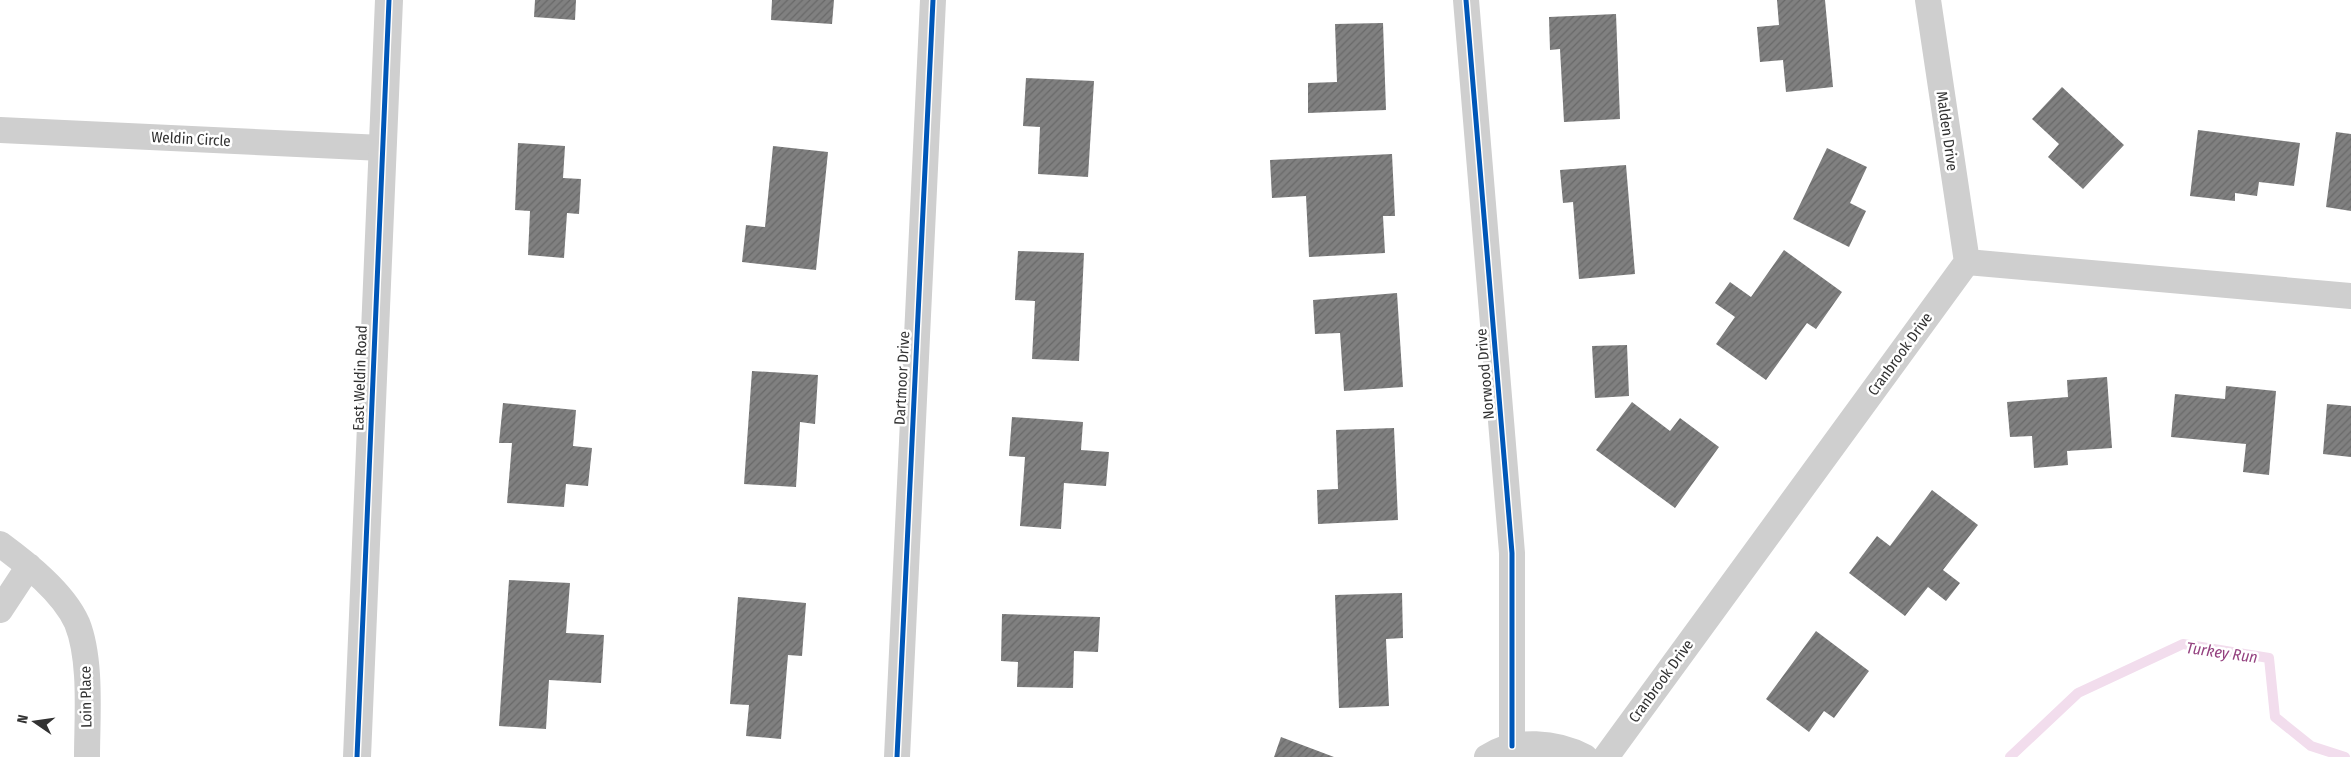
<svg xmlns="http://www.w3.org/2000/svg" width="2351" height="757" font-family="'Fira Sans Condensed',sans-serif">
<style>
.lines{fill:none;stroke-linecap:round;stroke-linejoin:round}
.stream{stroke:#f2dded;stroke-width:10}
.building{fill:url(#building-hatch)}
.minor{stroke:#cfcfcf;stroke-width:26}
.tertiary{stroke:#cfcfcf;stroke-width:28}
.cycleway-casing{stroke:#fff;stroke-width:8}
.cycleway{stroke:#0057b8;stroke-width:5}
.labels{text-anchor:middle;stroke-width:5;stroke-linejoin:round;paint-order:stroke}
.street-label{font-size:15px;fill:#323232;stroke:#fff}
.water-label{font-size:16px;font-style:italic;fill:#94417f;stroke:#fff}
</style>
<defs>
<pattern id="building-hatch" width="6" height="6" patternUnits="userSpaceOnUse" patternTransform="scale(1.25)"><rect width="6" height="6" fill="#808080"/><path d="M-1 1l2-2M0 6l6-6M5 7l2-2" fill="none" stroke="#696969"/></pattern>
</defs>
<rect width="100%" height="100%" fill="#fff"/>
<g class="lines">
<path class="stream" d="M 2010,757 L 2078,693 L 2183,644 L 2269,658 L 2275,717 L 2311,746 L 2345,757"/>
</g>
<path class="building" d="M 535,0 L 576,0 L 575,20 L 534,17 Z
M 772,0 L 834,0 L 832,24 L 771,20 Z
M 1777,0 L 1825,0 L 1833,87 L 1786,92 L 1783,60 L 1760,62 L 1757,27 L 1779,25 Z
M 1616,14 L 1620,119 L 1564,122 L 1560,49 L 1550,50 L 1549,17 Z
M 1383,23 L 1386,110 L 1308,113 L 1308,83 L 1337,82 L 1335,24 Z
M 1026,78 L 1094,81 L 1088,177 L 1038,174 L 1040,127 L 1023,126 Z
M 2062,87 L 2124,145 L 2083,189 L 2048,157 L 2059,144 L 2032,119 Z
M 2198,130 L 2300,143 L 2294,186 L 2259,182 L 2257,196 L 2235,193 L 2235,201 L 2190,196 Z
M 2336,132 L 2351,134 L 2351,211 L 2326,207 Z
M 518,143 L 565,146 L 563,178 L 581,179 L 579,214 L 567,213 L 564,258 L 528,255 L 530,211 L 515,210 Z
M 773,146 L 828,152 L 816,270 L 742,262 L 746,225 L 765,227 Z
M 1827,148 L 1867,167 L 1850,203 L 1866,211 L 1849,247 L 1793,219 Z
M 1392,154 L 1395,216 L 1383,216 L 1385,253 L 1309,257 L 1306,196 L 1272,198 L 1270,160 Z
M 1626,165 L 1635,274 L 1579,279 L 1573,202 L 1563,203 L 1560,170 Z
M 1784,250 L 1842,292 L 1816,329 L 1807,323 L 1766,380 L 1716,344 L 1735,317 L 1715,303 L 1730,282 L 1751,297 Z
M 1018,251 L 1084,253 L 1079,361 L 1032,359 L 1035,301 L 1015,300 Z
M 1397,293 L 1403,387 L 1344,391 L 1340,333 L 1315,334 L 1313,300 Z
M 1627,345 L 1629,396 L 1595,398 L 1592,346 Z
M 752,371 L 818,375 L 815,424 L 800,422 L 796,487 L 744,484 Z
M 2107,377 L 2112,448 L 2067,451 L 2068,465 L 2034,468 L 2032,436 L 2010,437 L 2007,402 L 2068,397 L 2067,380 Z
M 2226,386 L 2276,391 L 2269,475 L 2243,472 L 2246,444 L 2171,437 L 2175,394 L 2225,399 Z
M 1632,402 L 1670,431 L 1680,418 L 1719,447 L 1675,508 L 1596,450 Z
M 503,403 L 576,410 L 573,446 L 592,448 L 588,486 L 566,484 L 564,507 L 507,503 L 512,443 L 499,443 Z
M 2327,404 L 2351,406 L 2351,457 L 2323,454 Z
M 1012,417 L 1083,422 L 1081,450 L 1109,452 L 1106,486 L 1064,483 L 1061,529 L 1020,526 L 1025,457 L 1009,456 Z
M 1394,428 L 1398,520 L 1318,524 L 1317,490 L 1338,489 L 1336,430 Z
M 1932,490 L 1978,525 L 1943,570 L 1960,583 L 1946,601 L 1928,587 L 1905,616 L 1849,573 L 1877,536 L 1890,546 Z
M 509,580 L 570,583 L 566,633 L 604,635 L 601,683 L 549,680 L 546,729 L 499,726 Z
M 1402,593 L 1403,638 L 1386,639 L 1389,706 L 1339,708 L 1335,595 Z
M 738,597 L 806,603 L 802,656 L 788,655 L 781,739 L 746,736 L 749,705 L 730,704 Z
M 1002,614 L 1100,617 L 1098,652 L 1074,651 L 1073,688 L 1017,687 L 1018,662 L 1001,661 Z
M 1816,631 L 1869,671 L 1834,718 L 1824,711 L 1809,732 L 1766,699 Z
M 1281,737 L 1334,757 L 1274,757 Z"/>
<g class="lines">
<path class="minor" d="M 1466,0 L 1512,553 L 1512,746
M 1928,0 L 1967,262
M 0,130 L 382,148
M 1967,262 L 2351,296
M 0,544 C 27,564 63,592 77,623 C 92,660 87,718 87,757
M 0,610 L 29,566
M 897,757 L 933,0
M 1487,757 C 1516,738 1556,742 1585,757
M 1606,757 L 1967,262"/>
<path class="tertiary" d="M 357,757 L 389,0"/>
<g class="cycleway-casing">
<path id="cycleway" d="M 1466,0 L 1512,553 L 1512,746
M 357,757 L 389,0
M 897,757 L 933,0"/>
</g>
<use href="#cycleway" class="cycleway"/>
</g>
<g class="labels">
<g class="street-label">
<text transform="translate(1947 131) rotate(82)" y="5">Malden Drive</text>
<text transform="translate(191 139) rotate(3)" y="5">Weldin Circle</text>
<text transform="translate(1900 354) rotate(-54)" y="5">Cranbrook Drive</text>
<text transform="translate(1485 374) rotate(-95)" y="5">Norwood Drive</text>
<text transform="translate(360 378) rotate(-88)" y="5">East Weldin Road</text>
<text transform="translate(902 378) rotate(-87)" y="5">Dartmoor Drive</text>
<text transform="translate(1661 681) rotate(-54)" y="5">Cranbrook Drive</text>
<text transform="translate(86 697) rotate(-91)" y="5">Loin Place</text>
</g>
<g class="water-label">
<text transform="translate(2222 652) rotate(8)" y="6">Turkey Run</text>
</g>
</g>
<g transform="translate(35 722) rotate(283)" stroke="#ffffff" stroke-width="4" paint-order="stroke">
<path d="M0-4L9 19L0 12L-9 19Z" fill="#323232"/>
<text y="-8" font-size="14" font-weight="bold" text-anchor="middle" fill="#323232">N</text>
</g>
</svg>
